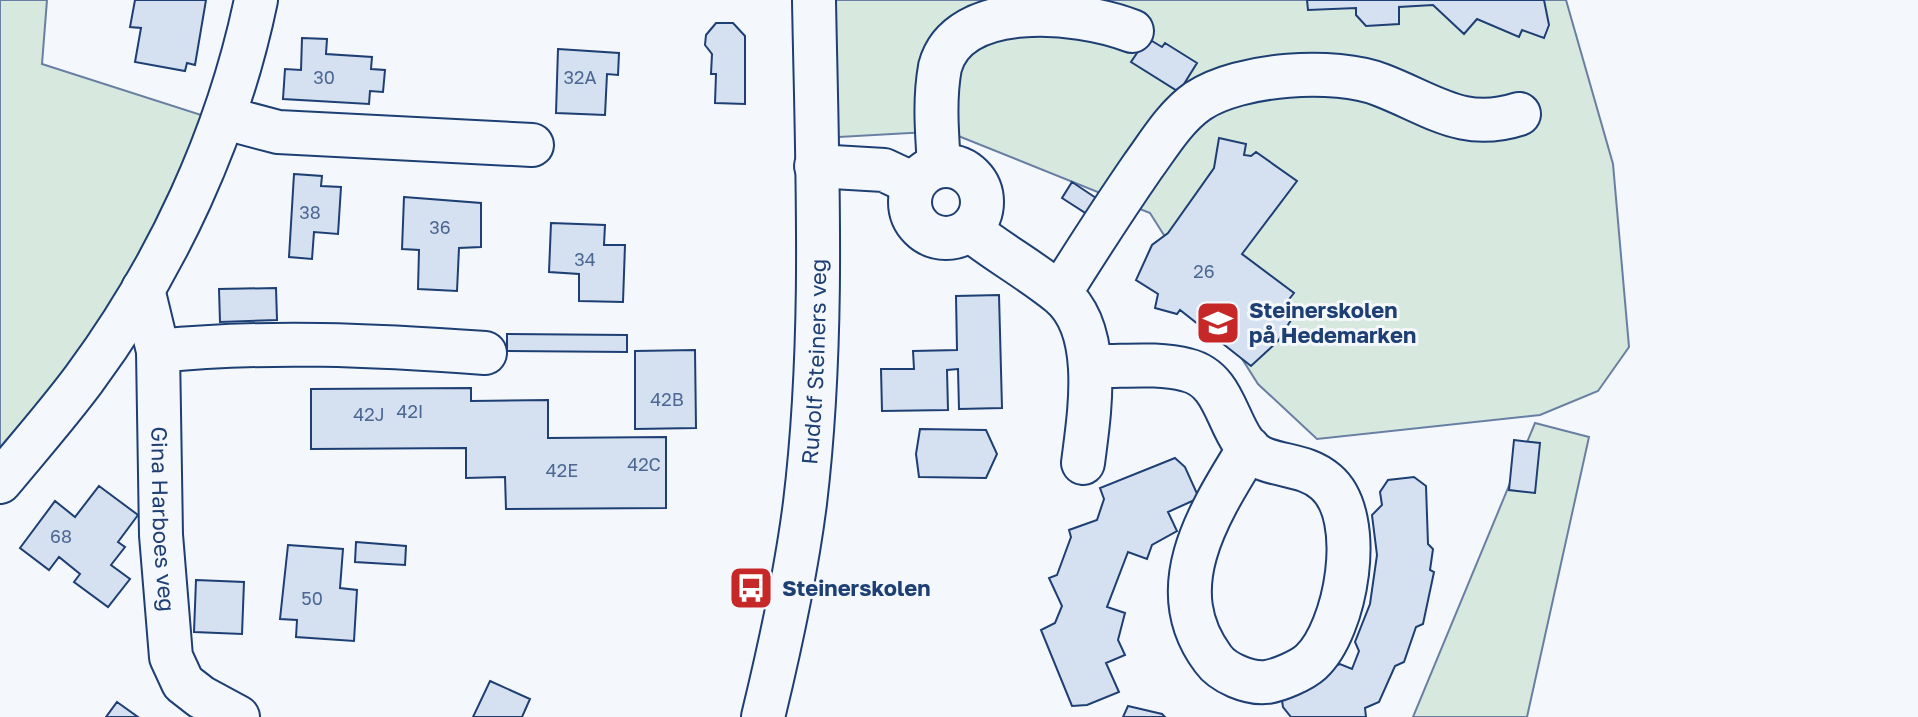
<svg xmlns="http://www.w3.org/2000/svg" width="1918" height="717" font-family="'Golos Text',sans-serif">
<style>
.green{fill:#d7e8df;stroke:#687fa3;stroke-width:2}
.building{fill:#d5e0f0;stroke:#1d3f73;stroke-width:2}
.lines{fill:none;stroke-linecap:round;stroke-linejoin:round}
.minor-casing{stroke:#1d3f73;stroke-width:46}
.minor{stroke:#f4f7fb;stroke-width:42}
.labels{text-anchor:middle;stroke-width:6;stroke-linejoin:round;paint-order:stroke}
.number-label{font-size:18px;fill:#4b6792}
.poi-label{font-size:22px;font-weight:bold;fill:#1d3f73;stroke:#f4f7fb;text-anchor:start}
.street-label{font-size:22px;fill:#1d3f73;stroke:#f4f7fb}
</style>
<rect width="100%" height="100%" fill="#f4f7fb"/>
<path class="green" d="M 0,0 L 47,0 L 42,64 L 220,121 L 116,308 L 0,470 Z
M 799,0 L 1566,0 L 1613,164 L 1629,347 L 1598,391 L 1540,415 L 1317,439 L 1258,384 L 1150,213 L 946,131 L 803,139 Z
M 1535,423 L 1589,437 L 1527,717 L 1413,717 Z"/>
<path class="building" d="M 135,0 L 206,0 L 195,65 L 187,63 L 185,71 L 135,62 L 141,28 L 130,27 Z
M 1307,0 L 1544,0 L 1549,25 L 1544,38 L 1522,30 L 1519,37 L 1477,19 L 1464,34 L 1433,5 L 1399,7 L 1399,24 L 1366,26 L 1356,15 L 1356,8 L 1308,10 Z
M 716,23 L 733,23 L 745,36 L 745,104 L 715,103 L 716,74 L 711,74 L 712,54 L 705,45 L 706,35 Z
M 302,38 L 327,39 L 326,54 L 372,57 L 371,69 L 385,70 L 383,92 L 370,91 L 369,104 L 283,99 L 285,69 L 301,70 Z
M 1147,38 L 1162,47 L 1165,43 L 1197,63 L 1179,92 L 1131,62 Z
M 558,49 L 619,53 L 618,75 L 607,74 L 605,115 L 556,113 Z
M 1219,138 L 1246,144 L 1244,155 L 1251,156 L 1256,152 L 1297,181 L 1242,254 L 1294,293 L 1279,312 L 1291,320 L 1278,341 L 1251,366 L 1180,310 L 1177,314 L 1155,308 L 1158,294 L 1136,280 L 1152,245 L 1168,233 L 1214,168 Z
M 294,174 L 322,176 L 321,186 L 341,187 L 338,234 L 314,232 L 312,259 L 289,257 Z
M 1072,182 L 1096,198 L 1087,214 L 1062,198 Z
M 404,197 L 481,203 L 481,247 L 459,248 L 457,291 L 418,289 L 419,250 L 402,249 Z
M 551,223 L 605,225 L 604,245 L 625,245 L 623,302 L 579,301 L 579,274 L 549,272 Z
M 276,288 L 277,320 L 220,322 L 219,289 Z
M 999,295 L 1002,408 L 959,409 L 958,369 L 947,370 L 948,410 L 882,411 L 881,369 L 914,369 L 913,351 L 957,350 L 956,296 Z
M 507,334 L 627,335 L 627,352 L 507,351 Z
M 695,350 L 696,428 L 635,429 L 635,351 Z
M 471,388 L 471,401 L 548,400 L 548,438 L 666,437 L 666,508 L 506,509 L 505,477 L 466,478 L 466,448 L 311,449 L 311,389 Z
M 920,429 L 986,430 L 997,454 L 986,478 L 919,477 L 916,454 Z
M 1514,440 L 1540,443 L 1535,493 L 1509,490 Z
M 1175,458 L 1185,467 L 1199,498 L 1168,512 L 1177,531 L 1152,545 L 1147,559 L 1128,552 L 1107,607 L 1125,613 L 1118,640 L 1125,655 L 1106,663 L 1119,692 L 1087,705 L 1072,706 L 1041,630 L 1055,623 L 1062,606 L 1049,578 L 1057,575 L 1071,537 L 1069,530 L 1097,520 L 1104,499 L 1100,488 Z
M 1414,477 L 1426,486 L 1428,544 L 1433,549 L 1430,570 L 1434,572 L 1423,624 L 1416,627 L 1404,662 L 1395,666 L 1379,702 L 1365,708 L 1366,717 L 1291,717 L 1283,707 L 1280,688 L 1340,664 L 1352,669 L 1359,651 L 1355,642 L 1370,604 L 1377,555 L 1372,515 L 1382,505 L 1380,492 L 1388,480 Z
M 99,486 L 138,515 L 118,542 L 125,547 L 111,565 L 130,579 L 108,607 L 74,582 L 80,574 L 59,557 L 49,570 L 20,548 L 55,501 L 75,517 Z
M 356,542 L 406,546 L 405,565 L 355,562 Z
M 288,545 L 343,549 L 340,588 L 357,590 L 354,641 L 296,637 L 297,620 L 280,619 Z
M 196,580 L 244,582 L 242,634 L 194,632 Z
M 490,681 L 530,699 L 522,717 L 473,717 Z
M 117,702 L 138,717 L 106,717 Z
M 1128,706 L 1162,714 L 1165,717 L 1123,717 Z"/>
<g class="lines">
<g class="minor-casing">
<g id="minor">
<path d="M 225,118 L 278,132 L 532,145"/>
<circle cx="946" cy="202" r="36"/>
<path d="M 816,166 L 884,170 L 914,184"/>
<path d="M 939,166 C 937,133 934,100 940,67 C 958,0 1075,9 1132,31"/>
<path d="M 970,230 C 999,253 1032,271 1060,294 C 1104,330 1089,415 1083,463"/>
<path id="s1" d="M 143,289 L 158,351 L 161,535 L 171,657 L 183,683 L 201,697 L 238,717"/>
<path d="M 1060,293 C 1087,250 1114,208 1143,166 C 1159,144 1175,117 1198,101 C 1240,73 1335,67 1381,85 C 1433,105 1463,132 1519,114"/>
<path d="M 158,351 C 267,340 375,345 485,353"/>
<path d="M 1090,366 C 1121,367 1157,362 1187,370 C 1233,381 1225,444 1264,459 C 1285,467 1308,466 1326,482 C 1367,517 1346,630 1311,662 C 1301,671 1279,680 1267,682 C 1249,684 1223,673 1213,659 C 1160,588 1209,513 1249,448"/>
<path d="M 0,482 C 28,448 58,414 84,379 C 167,267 228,135 256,0"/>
<path id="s2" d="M 763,717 C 780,647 796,574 805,503 C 825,337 817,166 814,0"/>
</g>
</g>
<use href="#minor" class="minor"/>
</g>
<defs>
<g id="school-square" transform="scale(2.3)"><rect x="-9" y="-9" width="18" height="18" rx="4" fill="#c62828" stroke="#f4f7fb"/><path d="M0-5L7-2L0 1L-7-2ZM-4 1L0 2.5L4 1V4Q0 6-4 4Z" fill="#fff"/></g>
<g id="bus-square" transform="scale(2.3)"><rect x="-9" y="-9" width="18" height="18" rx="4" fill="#c62828" stroke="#f4f7fb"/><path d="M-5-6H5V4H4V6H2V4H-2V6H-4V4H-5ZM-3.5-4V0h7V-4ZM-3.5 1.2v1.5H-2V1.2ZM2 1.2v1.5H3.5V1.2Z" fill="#fff"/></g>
</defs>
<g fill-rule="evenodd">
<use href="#school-square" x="1218" y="323"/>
<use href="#bus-square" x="751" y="588"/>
</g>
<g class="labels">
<g class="number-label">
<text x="324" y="84">30</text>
<text x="580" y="84">32A</text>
<text x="310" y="219">38</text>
<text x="440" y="234">36</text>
<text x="585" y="266">34</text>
<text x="1204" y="278">26</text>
<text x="667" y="406">42B</text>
<text x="410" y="418">42I</text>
<text x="369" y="421">42J</text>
<text x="644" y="471">42C</text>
<text x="562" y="477">42E</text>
<text x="61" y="543">68</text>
<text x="312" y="605">50</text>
</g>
<g class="poi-label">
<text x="1249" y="318">Steinerskolen<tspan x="1249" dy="25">på Hedemarken</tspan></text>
<text x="782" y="596">Steinerskolen</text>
</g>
<g class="street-label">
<text dy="8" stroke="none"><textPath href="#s2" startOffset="360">Rudolf Steiners veg</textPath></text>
<text dy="8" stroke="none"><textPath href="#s1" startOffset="232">Gina Harboes veg</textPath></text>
</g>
</g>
</svg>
